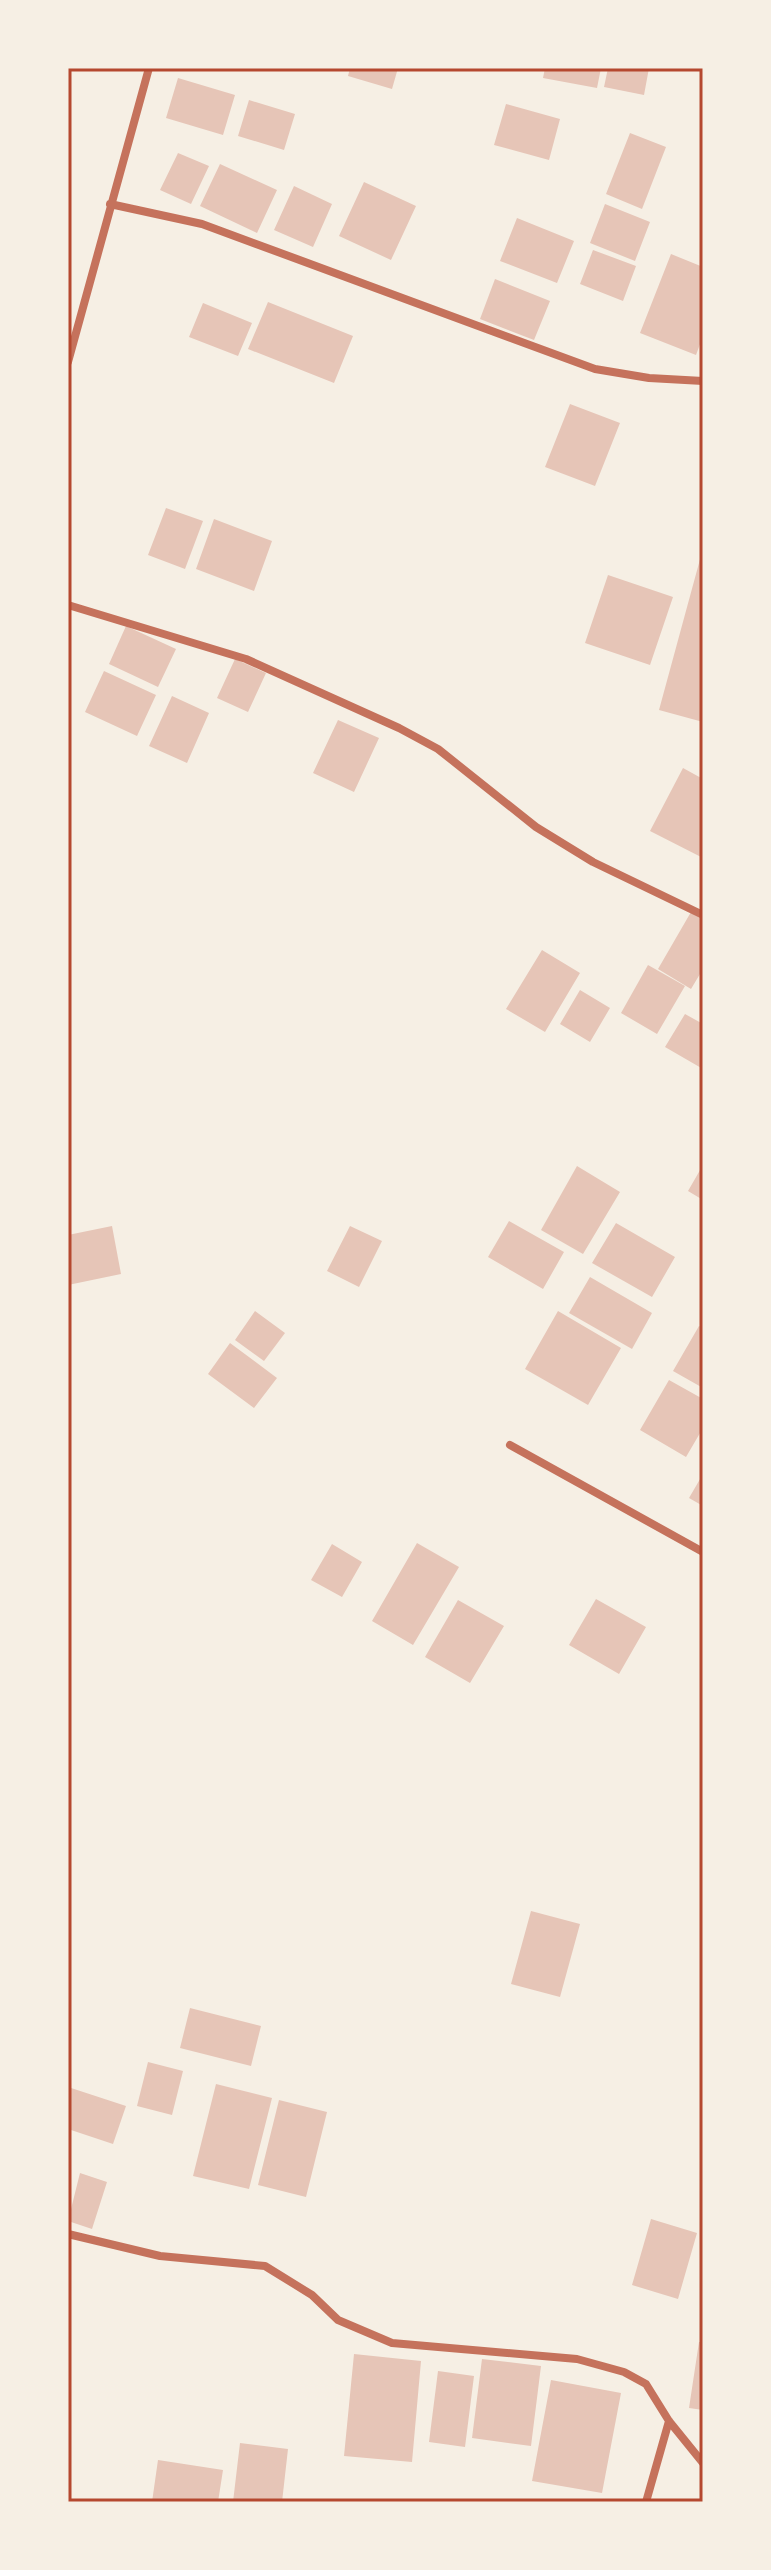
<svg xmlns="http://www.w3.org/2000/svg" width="771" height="2570" font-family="'Sofia Sans Condensed',sans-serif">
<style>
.building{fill:#e6c5b7}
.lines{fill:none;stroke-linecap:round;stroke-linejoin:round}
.minor{stroke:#c5725c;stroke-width:8}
.neatline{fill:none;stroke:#b5482f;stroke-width:3}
</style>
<rect width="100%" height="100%" fill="#f6efe4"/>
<path class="building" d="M 350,68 L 398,68 L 392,89 L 348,76 Z
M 545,68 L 601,68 L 597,88 L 543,78 Z
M 608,68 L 649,68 L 644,95 L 604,87 Z
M 178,78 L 235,95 L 223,135 L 166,118 Z
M 249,100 L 295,114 L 284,150 L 238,136 Z
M 506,104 L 560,119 L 549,160 L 494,145 Z
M 630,133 L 666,147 L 642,209 L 606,194 Z
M 178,153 L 209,166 L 191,204 L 160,190 Z
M 220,164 L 277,190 L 257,233 L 200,206 Z
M 364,182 L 416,206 L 391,260 L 339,236 Z
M 294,186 L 332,204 L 313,247 L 274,230 Z
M 605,204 L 650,222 L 635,261 L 590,243 Z
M 517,218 L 574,241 L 557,283 L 500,261 Z
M 593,250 L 636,266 L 623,301 L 580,284 Z
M 671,254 L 703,267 L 703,336 L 696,355 L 640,333 Z
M 495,279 L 550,301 L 534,340 L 480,319 Z
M 268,302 L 353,336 L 334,383 L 248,349 Z
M 203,303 L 252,323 L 238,356 L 189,337 Z
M 570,404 L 620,423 L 595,486 L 545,467 Z
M 166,508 L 203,521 L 185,569 L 148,555 Z
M 214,519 L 272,541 L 254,591 L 196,569 Z
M 702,552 L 703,552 L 703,722 L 659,710 Z
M 608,575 L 673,597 L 650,665 L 585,643 Z
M 126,626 L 176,649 L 158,687 L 109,664 Z
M 235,659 L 266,673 L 248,712 L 217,698 Z
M 104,671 L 156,695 L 137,736 L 85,712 Z
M 172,696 L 209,713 L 187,763 L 149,746 Z
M 338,720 L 379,738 L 354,792 L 313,773 Z
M 683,768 L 703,779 L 703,858 L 650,831 Z
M 691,912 L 703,918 L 703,969 L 691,989 L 658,969 Z
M 542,950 L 580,973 L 545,1032 L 506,1009 Z
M 648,965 L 685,986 L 657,1034 L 621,1013 Z
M 580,990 L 610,1008 L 590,1042 L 560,1024 Z
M 685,1014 L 703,1024 L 703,1069 L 665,1047 Z
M 703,1165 L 703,1200 L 688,1191 Z
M 577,1166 L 620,1192 L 583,1254 L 541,1230 Z
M 509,1221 L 564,1252 L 543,1289 L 488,1257 Z
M 616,1223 L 675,1257 L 652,1297 L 592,1263 Z
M 112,1226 L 121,1274 L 68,1285 L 68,1235 Z
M 350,1226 L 382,1241 L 359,1287 L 327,1271 Z
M 590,1277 L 652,1313 L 632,1349 L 569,1313 Z
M 255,1311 L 285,1333 L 264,1361 L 235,1340 Z
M 558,1311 L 621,1348 L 588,1405 L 525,1369 Z
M 699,1326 L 703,1328 L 703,1388 L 673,1371 Z
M 230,1343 L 277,1378 L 254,1408 L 208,1374 Z
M 669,1380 L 703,1399 L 703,1428 L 686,1457 L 640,1430 Z
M 703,1474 L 703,1506 L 689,1498 Z
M 417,1543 L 459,1567 L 413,1645 L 372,1621 Z
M 332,1544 L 362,1562 L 342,1597 L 311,1580 Z
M 596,1599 L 646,1627 L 619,1674 L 569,1645 Z
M 458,1600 L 504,1626 L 470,1683 L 425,1657 Z
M 531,1911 L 580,1924 L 560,1997 L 511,1984 Z
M 190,2008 L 261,2026 L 251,2066 L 180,2048 Z
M 148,2062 L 183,2071 L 172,2115 L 137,2106 Z
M 216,2084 L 272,2098 L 249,2189 L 193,2176 Z
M 68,2087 L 126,2106 L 113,2144 L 68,2129 Z
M 279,2100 L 327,2112 L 306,2197 L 258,2185 Z
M 80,2173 L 107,2182 L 92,2229 L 68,2221 Z
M 651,2219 L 697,2233 L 678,2299 L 632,2285 Z
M 699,2342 L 703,2342 L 703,2410 L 689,2408 Z
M 354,2354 L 421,2361 L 412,2462 L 344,2456 Z
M 482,2359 L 541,2366 L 531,2446 L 472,2438 Z
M 438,2371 L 474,2376 L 465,2447 L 429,2442 Z
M 551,2380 L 621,2393 L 602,2493 L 532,2481 Z
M 240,2443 L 288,2449 L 282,2502 L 233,2502 Z
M 158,2460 L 223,2470 L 218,2502 L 152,2502 Z"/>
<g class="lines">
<path class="minor" d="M 110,204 L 202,224 L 595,369 L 649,378 L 703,381
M 68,362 L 149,68
M 68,605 L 246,659 L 399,728 L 438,749 L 536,827 L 593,862 L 703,915
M 510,1445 L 703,1552
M 68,2234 L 160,2256 L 265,2266 L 312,2295 L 338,2320 L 392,2343 L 577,2359 L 624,2372 L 646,2384 L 669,2421 L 703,2463
M 646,2502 L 669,2421"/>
</g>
<rect width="771" height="2570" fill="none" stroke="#f6efe4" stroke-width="140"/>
<rect x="70" y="70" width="631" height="2430" class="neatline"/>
</svg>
